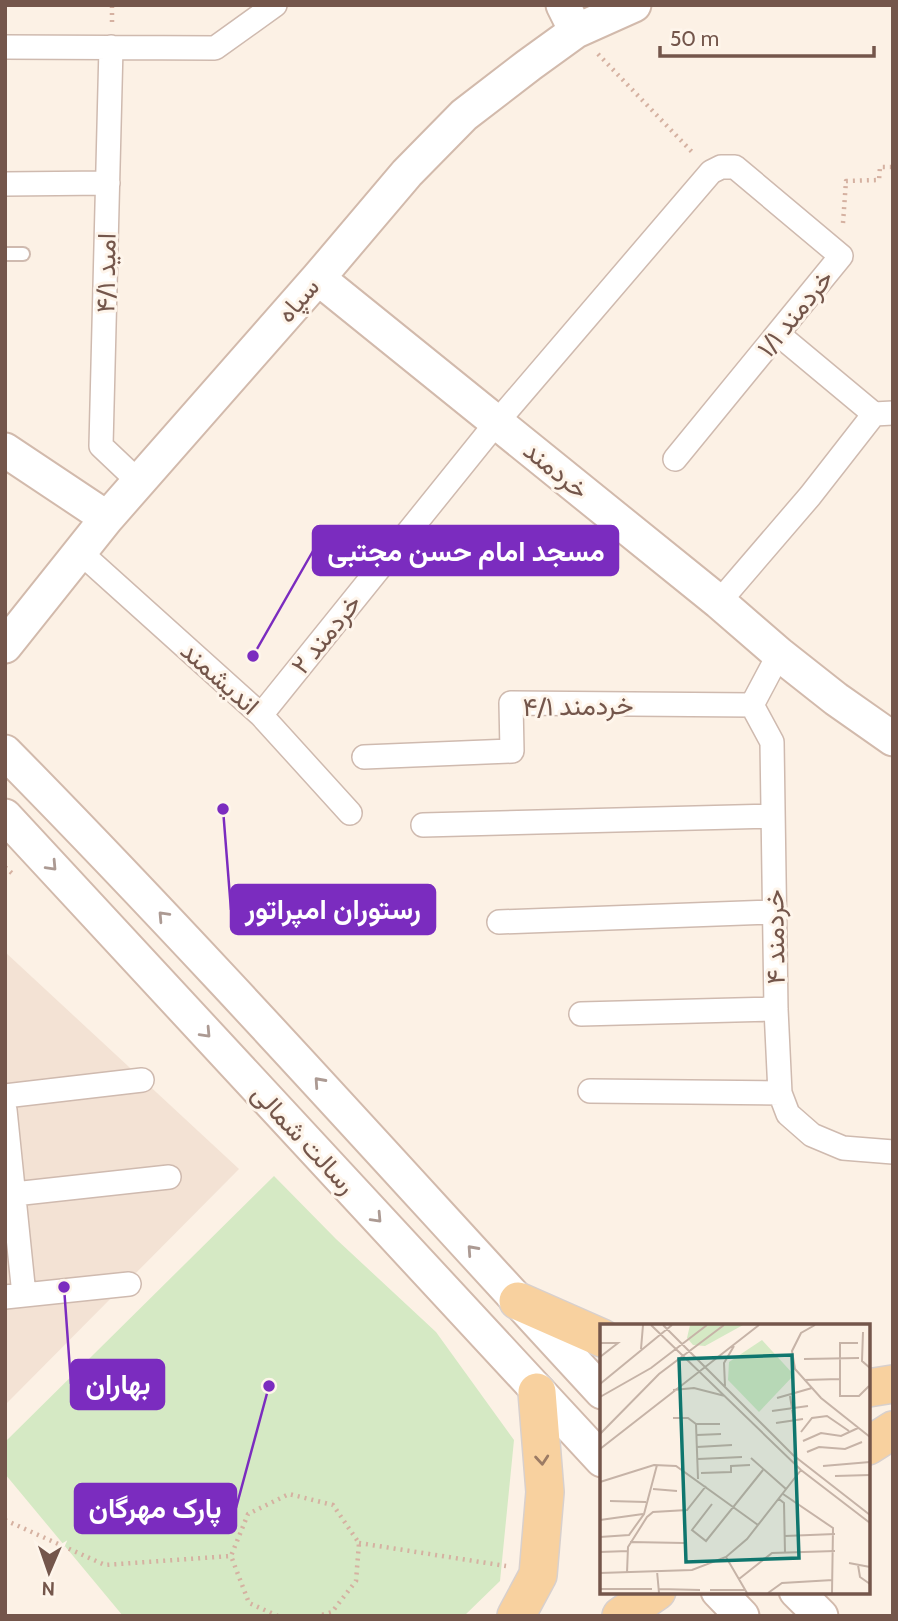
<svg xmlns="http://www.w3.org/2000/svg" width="898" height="1621" font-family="Cabin,Vazirmatn,sans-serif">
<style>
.residential{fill:#f3e2d4}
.green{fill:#d5e9c4}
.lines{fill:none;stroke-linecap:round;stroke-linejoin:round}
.lane-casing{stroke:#cfbaaf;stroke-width:16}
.street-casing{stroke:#cfbaaf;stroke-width:26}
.secondary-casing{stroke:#d2baac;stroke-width:37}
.primary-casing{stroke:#d8d0cd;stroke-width:40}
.path{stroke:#d5b1a1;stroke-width:4.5;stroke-dasharray:2 5;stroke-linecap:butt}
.lane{stroke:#fff;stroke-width:12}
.street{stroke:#fff;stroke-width:23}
.secondary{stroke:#fff;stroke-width:33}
.primary{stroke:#f8d19f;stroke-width:37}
.oneway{stroke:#ac9a93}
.oneway2{stroke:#9c7b64}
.labels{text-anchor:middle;stroke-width:6;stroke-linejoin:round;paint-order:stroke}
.street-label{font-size:26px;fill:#74564b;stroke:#fef5eb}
.inset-road{fill:none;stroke:#c6b3a7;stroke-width:2}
.view{fill:#0f766e;fill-opacity:0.15;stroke:#0f766e;stroke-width:3.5}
.inset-edge{fill:none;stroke:#74564b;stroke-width:3.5}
.leader{fill:none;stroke:#7b2cbf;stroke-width:2.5}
.callout-dot{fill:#7b2cbf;stroke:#fef5eb;stroke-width:2.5}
.callout{fill:#7b2cbf;stroke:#7b2cbf;stroke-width:2.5}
.callout-label{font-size:28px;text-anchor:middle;font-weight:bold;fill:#fff}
</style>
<rect width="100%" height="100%" fill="#fcf1e5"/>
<path class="residential" d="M 5,952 L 239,1169 L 5,1405 Z"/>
<path class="green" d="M 274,1176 L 336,1239 L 436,1332 L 514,1440 L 500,1581 L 464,1616 L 123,1616 L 5,1474 L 5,1442 Z"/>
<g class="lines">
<g class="lane-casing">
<path id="lane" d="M 5,254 L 23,254"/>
</g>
<g class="street-casing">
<path id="street" d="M 5,47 L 215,48 L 275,5
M 111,47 L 101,446 L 139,482
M 5,184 L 108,183
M 778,334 L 874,414
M 81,553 L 261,715 L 350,813
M 719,602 L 810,496 L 874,414 L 893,413
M 779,654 L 752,705 L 772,742 L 776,1009 L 780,1093 L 788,1114 L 812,1135 L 843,1148 L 893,1152
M 261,715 L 497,422 L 687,200 L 711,172 L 721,167 L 735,167 L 841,256 L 675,459
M 364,757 L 512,751 L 511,703 L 752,705
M 423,825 L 773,816
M 499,922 L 774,912
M 581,1014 L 776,1009
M 590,1091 L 780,1093
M 5,1096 L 142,1080
M 5,1110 L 24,1295
M 5,1195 L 169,1177
M 5,1297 L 129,1284"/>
</g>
<g class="secondary-casing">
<path id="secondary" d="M 563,5 L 576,31
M 318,278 L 719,602 L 779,654 L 836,699 L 893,739
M 5,450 L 107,518
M 5,646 L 107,518 L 318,278 L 407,173 L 464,115 L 529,65 L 576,31 L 634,5
M 5,752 C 210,960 404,1178 602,1392
M 5,816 L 602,1460
M 718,1591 L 742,1616
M 796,1591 L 821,1616"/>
</g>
<g class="primary-casing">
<path id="primary" d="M 518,1301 L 602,1338
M 868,1388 L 893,1384
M 868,1446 L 893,1430
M 516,1616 L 538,1575 L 545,1492 L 537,1392
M 621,1616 L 657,1591"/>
</g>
<path class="path" d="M 112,22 L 112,5
M 598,54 L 694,154
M 843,223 L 846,181 L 879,180 L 880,167 L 893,167
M 5,867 L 15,876
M 5,1520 L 105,1565 L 231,1556
M 359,1543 L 506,1566
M 278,1616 L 249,1603 L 231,1556 L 248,1514 L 289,1494 L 333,1505 L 359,1543 L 356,1581 L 332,1612 L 318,1616"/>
<use href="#lane" class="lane"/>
<use href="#street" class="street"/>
<use href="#secondary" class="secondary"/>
<use href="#primary" class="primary"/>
</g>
<defs><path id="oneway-chevron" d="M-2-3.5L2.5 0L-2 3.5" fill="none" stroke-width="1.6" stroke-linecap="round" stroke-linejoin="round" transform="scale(1.75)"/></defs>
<g class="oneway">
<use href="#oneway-chevron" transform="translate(52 866) rotate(47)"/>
<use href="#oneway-chevron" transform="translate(163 916) rotate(-133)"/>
<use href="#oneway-chevron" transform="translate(206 1033) rotate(47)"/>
<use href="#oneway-chevron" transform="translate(319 1082) rotate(-132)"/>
<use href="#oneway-chevron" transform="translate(377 1218) rotate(47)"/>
<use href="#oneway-chevron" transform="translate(472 1250) rotate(-132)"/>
</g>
<use class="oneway2" href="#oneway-chevron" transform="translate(542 1460) rotate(85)"/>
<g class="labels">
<g class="street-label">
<text transform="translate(106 273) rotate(-89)" y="9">امید ۴/۱</text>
<text transform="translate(298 300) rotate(-49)" y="9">سپاه</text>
<text transform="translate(795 313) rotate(-51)" y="9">خردمند ۱/۱</text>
<text transform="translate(556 470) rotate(39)" y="9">خردمند</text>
<text transform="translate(326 634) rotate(-51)" y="9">خردمند ۲</text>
<text transform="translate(220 678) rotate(42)" y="9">اندیشمند</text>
<text transform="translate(578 706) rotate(-1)" y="9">خردمند ۴/۱</text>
<text transform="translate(775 937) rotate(-91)" y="9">خردمند ۴</text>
<text transform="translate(304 1139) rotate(47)" y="9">رسالت شمالی</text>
</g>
</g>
<g transform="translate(600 1324)">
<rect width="270" height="270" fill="#fcf1e5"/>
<path d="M 90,1 L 143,1 L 105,22 L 93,21 L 87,14 ZM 162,16 L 194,51 L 159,88 L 128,56 L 129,38 Z" fill="#d5e9c4"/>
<path class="inset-road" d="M 51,1 L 201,146 L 270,199M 63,1 L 193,131 L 270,191M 215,1 L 201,9 L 192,27 L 195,45 L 221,74 L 270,113M 263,8 L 262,37 L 270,44M 0,19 L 18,19 L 0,33M 258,19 L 240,19 L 240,72 L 259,72 L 269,62M 41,25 L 43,1M 204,35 L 259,34M 204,56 L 240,55M 0,60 L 72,1M 125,62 L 124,39 L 134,22M 73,66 L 94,64 L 125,72M 190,72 L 194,97M 0,73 L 51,44 L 107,1M 177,74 L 212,64M 172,87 L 208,82M 73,94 L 88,94 L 96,100 L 98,155M 176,99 L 203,95M 96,100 L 120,100M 201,108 L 212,94 L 227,92 L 249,107M 0,110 L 59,50 L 124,1M 97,111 L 121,110M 203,117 L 221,109 L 241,112 L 258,104M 97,123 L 132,121M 0,125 L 159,1M 207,128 L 219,123 L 245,125 L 262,118M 151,134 L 186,165M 98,135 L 142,133M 223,142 L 270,138M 101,149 L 131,148 L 131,142 L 150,141M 235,152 L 270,151M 0,158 L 54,141 L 76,142 L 158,201M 53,165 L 77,167M 183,170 L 233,204 L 232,269M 179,175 L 184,179 L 185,229M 10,177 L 46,178M 112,180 L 92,206 L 106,217 L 163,146M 0,196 L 43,190M 185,212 L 235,210M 0,213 L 29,211 L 44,190 L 57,141M 30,218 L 84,219M 0,228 L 28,227M 126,233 L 147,269M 249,239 L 270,243M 258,241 L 260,253 L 270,260M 57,247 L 59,269M 0,249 L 92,246 L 126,233 L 147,215 L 201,146M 27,249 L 28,223 L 47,193 L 53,188 L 87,186 L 106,162M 139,255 L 172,229 L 235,227M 0,265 L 52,265M 59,265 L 100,266M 110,266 L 145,266M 168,269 L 182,259 L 233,256"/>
<path class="view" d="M 192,31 L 199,234 L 86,238 L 79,35 Z"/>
<rect width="270" height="270" class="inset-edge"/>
</g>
<path class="leader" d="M253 656L313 551M223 809L231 910M64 1287L71 1384M269 1386L236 1508"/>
<g class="callout-dot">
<circle cx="253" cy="656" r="7"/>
<circle cx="223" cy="809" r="7"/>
<circle cx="64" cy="1287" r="7"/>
<circle cx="269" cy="1386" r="7"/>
</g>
<g class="callout">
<rect x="313" y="526" width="305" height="49" rx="7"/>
<rect x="231" y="885" width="204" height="49" rx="7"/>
<rect x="71" y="1360" width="93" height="49" rx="7"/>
<rect x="75" y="1484" width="161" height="49" rx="7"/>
</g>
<g class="callout-label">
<text x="466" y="561">مسجد امام حسن مجتبی</text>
<text x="333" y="919">رستوران امپراتور</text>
<text x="118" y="1394">بهاران</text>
<text x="155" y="1518">پارک مهرگان</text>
</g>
<rect width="898" height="1621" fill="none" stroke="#74564b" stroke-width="14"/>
<g transform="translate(49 1572) rotate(182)" stroke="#fef5eb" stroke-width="5" paint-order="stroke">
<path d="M0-5L12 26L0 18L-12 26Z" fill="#74564b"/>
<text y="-10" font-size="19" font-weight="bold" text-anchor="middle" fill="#74564b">N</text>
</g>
<path d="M660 46v10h214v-10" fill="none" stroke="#74564b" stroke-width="3.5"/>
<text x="670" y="46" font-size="21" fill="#74564b" stroke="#fef5eb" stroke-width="5" paint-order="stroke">50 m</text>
</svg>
